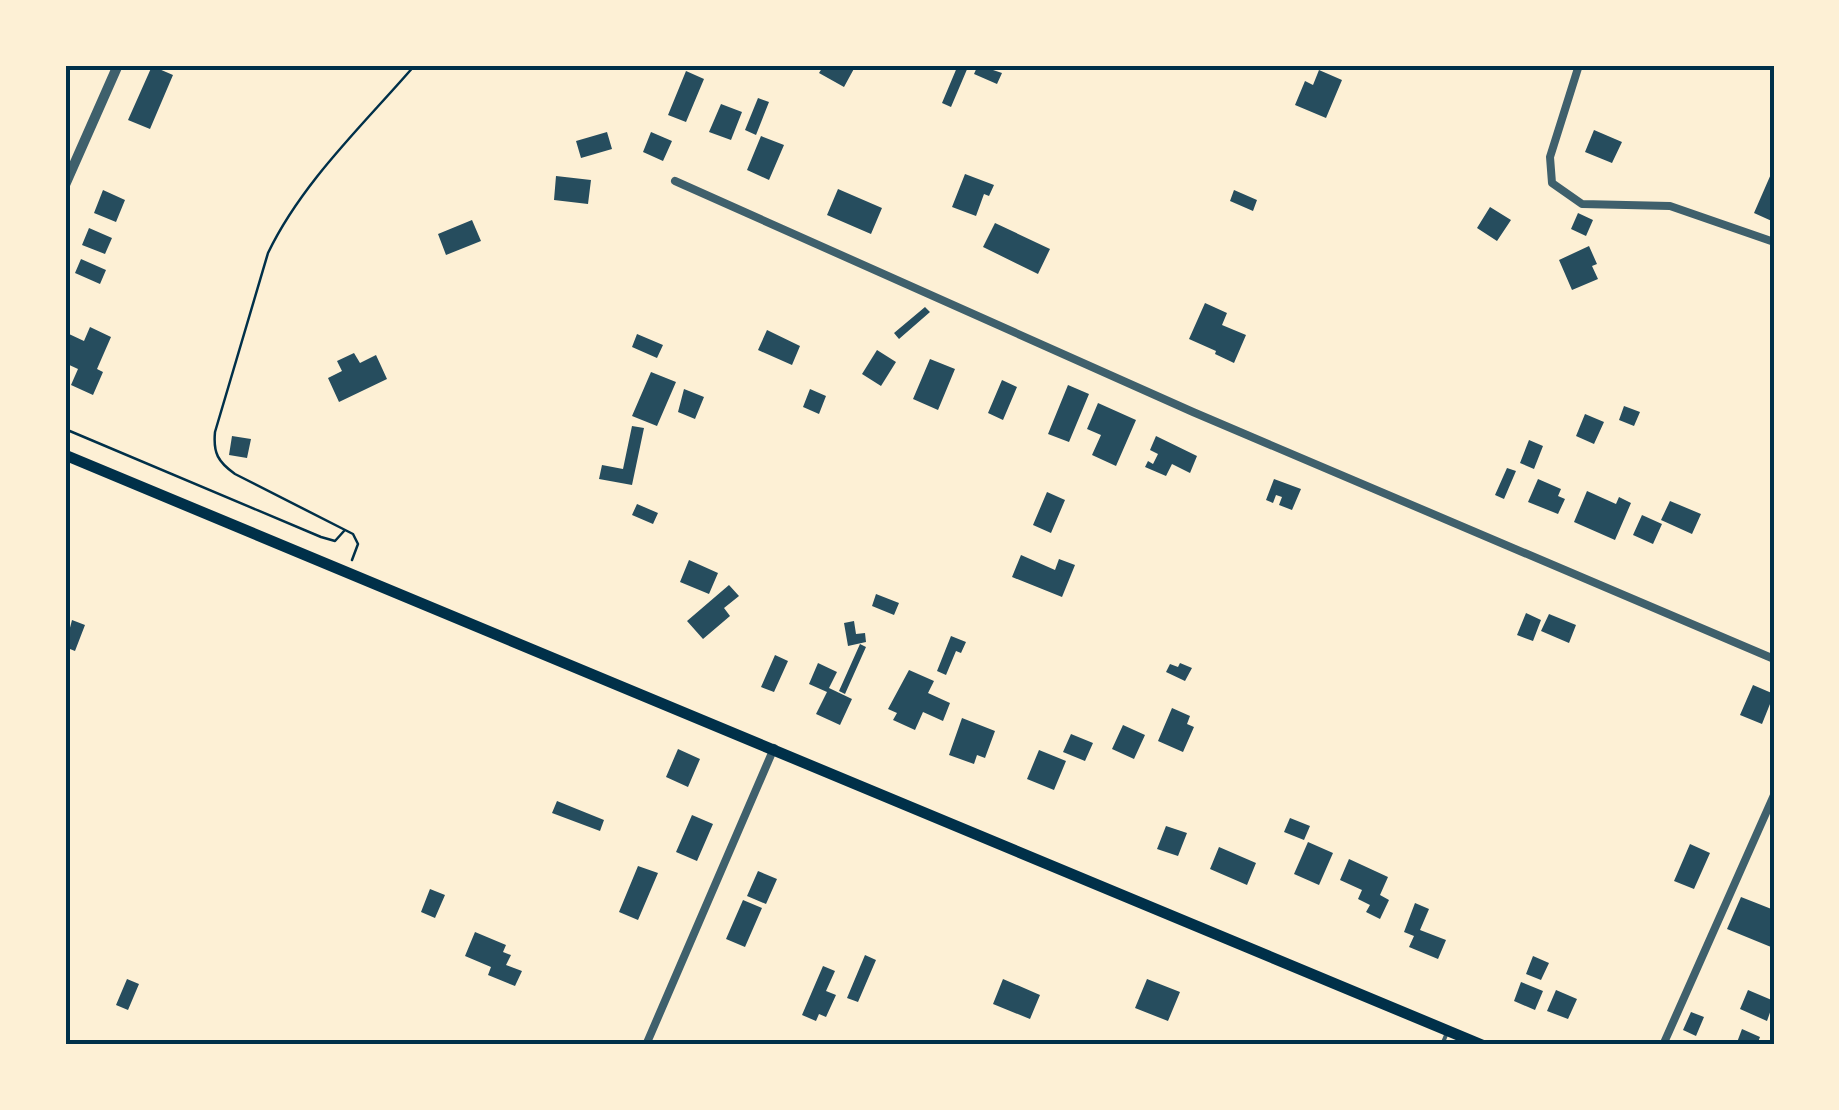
<svg xmlns="http://www.w3.org/2000/svg" width="1839" height="1110" font-family="Bitter,serif">
<style>
.building{fill:#264d5e}
.lines{fill:none;stroke-linecap:round;stroke-linejoin:round}
.path{stroke:#003049;stroke-width:2.5}
.service{stroke:#3f606c;stroke-width:4}
.minor{stroke:#3f606c;stroke-width:8}
.tertiary{stroke:#3f606c;stroke-width:10}
.secondary{stroke:#003049;stroke-width:11}
.neatline{fill:none;stroke:#003049;stroke-width:4}
</style>
<rect width="100%" height="100%" fill="#fdf0d5"/>
<path class="building" d="M 824,65 L 856,65 L 844,87 L 819,73 Z
M 958,65 L 968,67 L 951,107 L 942,103 Z
M 978,65 L 1002,73 L 997,84 L 974,74 Z
M 152,66 L 173,75 L 150,129 L 128,120 Z
M 1319,70 L 1342,80 L 1326,118 L 1295,105 L 1305,81 L 1313,85 Z
M 686,71 L 704,79 L 686,122 L 668,115 Z
M 758,98 L 769,102 L 756,135 L 745,130 Z
M 721,104 L 742,112 L 731,140 L 709,132 Z
M 1594,130 L 1622,142 L 1612,163 L 1585,152 Z
M 607,132 L 612,149 L 581,158 L 576,141 Z
M 651,132 L 672,141 L 663,161 L 643,152 Z
M 761,136 L 784,145 L 769,180 L 747,170 Z
M 965,174 L 994,185 L 989,196 L 984,194 L 976,216 L 952,207 Z
M 1771,174 L 1774,175 L 1774,222 L 1754,213 Z
M 556,176 L 591,180 L 588,204 L 554,200 Z
M 838,189 L 882,208 L 871,234 L 827,215 Z
M 103,190 L 125,200 L 116,222 L 94,213 Z
M 1234,190 L 1257,200 L 1253,211 L 1230,201 Z
M 1490,207 L 1511,220 L 1497,241 L 1477,228 Z
M 1578,213 L 1593,220 L 1586,236 L 1571,229 Z
M 472,220 L 481,241 L 446,255 L 438,234 Z
M 995,223 L 1050,249 L 1038,274 L 983,247 Z
M 89,228 L 112,238 L 105,254 L 82,245 Z
M 1589,246 L 1597,264 L 1592,266 L 1598,279 L 1572,290 L 1559,260 Z
M 81,259 L 106,270 L 100,284 L 75,273 Z
M 1205,303 L 1227,313 L 1222,325 L 1246,335 L 1234,363 L 1215,354 L 1216,351 L 1189,339 Z
M 925,307 L 930,312 L 899,339 L 894,333 Z
M 90,327 L 111,337 L 97,369 L 103,372 L 93,395 L 71,385 L 78,369 L 65,363 L 65,342 L 69,334 L 84,341 Z
M 767,330 L 800,346 L 792,365 L 758,350 Z
M 637,334 L 663,345 L 657,358 L 632,347 Z
M 877,350 L 896,362 L 881,386 L 862,374 Z
M 354,353 L 360,363 L 376,355 L 387,379 L 339,402 L 328,378 L 342,371 L 337,361 Z
M 930,359 L 955,369 L 938,410 L 913,399 Z
M 651,372 L 676,382 L 657,426 L 632,416 Z
M 1002,380 L 1017,387 L 1003,420 L 988,413 Z
M 1068,385 L 1089,394 L 1069,442 L 1048,434 Z
M 684,389 L 704,397 L 695,419 L 678,412 Z
M 810,389 L 826,396 L 819,414 L 803,407 Z
M 1098,403 L 1136,420 L 1116,466 L 1092,455 L 1101,435 L 1087,429 Z
M 1624,406 L 1640,412 L 1634,426 L 1619,420 Z
M 1585,414 L 1604,422 L 1594,444 L 1576,436 Z
M 632,426 L 644,428 L 632,485 L 599,479 L 602,465 L 623,469 Z
M 232,436 L 251,439 L 247,458 L 229,455 Z
M 1156,436 L 1197,456 L 1190,473 L 1172,464 L 1166,476 L 1145,467 L 1148,461 L 1153,464 L 1158,454 L 1150,450 Z
M 1529,440 L 1543,446 L 1534,469 L 1520,463 Z
M 1507,468 L 1516,471 L 1504,499 L 1495,495 Z
M 1274,479 L 1301,489 L 1292,510 L 1279,505 L 1282,497 L 1276,495 L 1273,503 L 1266,500 Z
M 1538,479 L 1561,489 L 1558,496 L 1565,499 L 1558,514 L 1528,502 Z
M 1587,491 L 1616,504 L 1619,497 L 1631,503 L 1615,540 L 1574,522 Z
M 1047,492 L 1065,500 L 1051,533 L 1033,525 Z
M 1670,501 L 1701,514 L 1692,534 L 1661,520 Z
M 637,504 L 658,513 L 653,524 L 632,515 Z
M 1642,515 L 1662,524 L 1653,544 L 1633,535 Z
M 1021,555 L 1055,570 L 1059,559 L 1075,565 L 1062,597 L 1012,577 Z
M 689,560 L 718,573 L 709,594 L 680,582 Z
M 729,585 L 739,596 L 724,608 L 730,616 L 703,639 L 687,621 Z
M 876,594 L 899,603 L 894,615 L 872,606 Z
M 1526,613 L 1541,620 L 1533,641 L 1517,635 Z
M 1549,614 L 1576,625 L 1569,643 L 1541,631 Z
M 72,620 L 85,625 L 75,651 L 65,647 Z
M 854,621 L 856,634 L 865,633 L 866,642 L 848,646 L 844,623 Z
M 951,636 L 966,642 L 961,653 L 956,651 L 946,675 L 937,671 Z
M 860,644 L 866,647 L 845,694 L 839,691 Z
M 775,655 L 788,661 L 774,692 L 761,687 Z
M 818,663 L 837,672 L 829,688 L 852,699 L 840,725 L 816,714 L 827,692 L 809,684 Z
M 1180,663 L 1192,668 L 1185,681 L 1166,672 L 1170,664 L 1178,667 Z
M 909,670 L 934,681 L 928,693 L 950,703 L 943,721 L 923,712 L 915,730 L 893,720 L 897,713 L 888,709 Z
M 1753,685 L 1774,694 L 1762,724 L 1740,715 Z
M 1172,708 L 1190,716 L 1187,724 L 1194,727 L 1183,752 L 1158,741 Z
M 962,718 L 995,731 L 985,758 L 977,755 L 974,764 L 949,755 Z
M 1123,725 L 1145,735 L 1134,759 L 1112,749 Z
M 1071,734 L 1093,743 L 1085,761 L 1063,752 Z
M 678,749 L 700,759 L 688,787 L 666,777 Z
M 1039,750 L 1066,761 L 1054,790 L 1027,779 Z
M 557,801 L 604,820 L 600,831 L 552,813 Z
M 692,815 L 713,824 L 697,861 L 676,852 Z
M 1290,818 L 1310,826 L 1304,840 L 1284,832 Z
M 1166,826 L 1187,833 L 1178,856 L 1157,849 Z
M 1308,842 L 1333,853 L 1319,885 L 1294,874 Z
M 1690,844 L 1710,853 L 1694,889 L 1674,881 Z
M 1219,847 L 1256,863 L 1247,885 L 1210,869 Z
M 1349,859 L 1388,877 L 1380,895 L 1389,900 L 1380,919 L 1366,912 L 1370,905 L 1358,899 L 1362,890 L 1340,880 Z
M 638,866 L 658,873 L 638,920 L 619,912 Z
M 758,871 L 777,879 L 766,904 L 747,896 Z
M 430,889 L 445,895 L 435,918 L 421,912 Z
M 1741,897 L 1774,910 L 1771,947 L 1727,929 Z
M 743,900 L 762,908 L 745,947 L 726,939 Z
M 1415,903 L 1429,909 L 1420,930 L 1446,940 L 1438,959 L 1409,947 L 1414,936 L 1404,932 Z
M 475,932 L 506,945 L 503,952 L 511,955 L 506,965 L 522,971 L 515,986 L 488,975 L 491,967 L 465,956 Z
M 865,955 L 876,960 L 858,1002 L 847,998 Z
M 1533,956 L 1549,963 L 1541,980 L 1526,974 Z
M 823,966 L 835,971 L 826,991 L 836,995 L 826,1017 L 819,1014 L 816,1021 L 802,1015 Z
M 127,979 L 139,984 L 128,1010 L 116,1005 Z
M 1003,979 L 1040,995 L 1030,1019 L 993,1004 Z
M 1147,979 L 1180,992 L 1168,1021 L 1135,1008 Z
M 1521,982 L 1543,991 L 1535,1010 L 1514,1001 Z
M 1556,990 L 1577,999 L 1568,1019 L 1547,1011 Z
M 1748,990 L 1774,1001 L 1767,1021 L 1740,1009 Z
M 1691,1012 L 1704,1017 L 1696,1036 L 1683,1030 Z
M 1742,1029 L 1760,1037 L 1757,1045 L 1736,1045 Z"/>
<g class="lines">
<path class="path" d="M 65,429 L 321,537 L 335,541 L 344,531
M 352,560 L 358,544 L 353,534 L 235,474 C 218,462 213,453 215,432 L 268,253 C 302,182 364,124 415,65"/>
<path class="service" d="M 1442,1045 L 1446,1035"/>
<path class="minor" d="M 1579,65 L 1550,157 L 1552,183 L 1582,204 L 1670,206 L 1774,242
M 675,181 L 1193,412 L 1774,659
M 646,1045 L 774,748
M 1663,1045 L 1774,795"/>
<path class="tertiary" d="M 65,185 L 118,65"/>
<path class="secondary" d="M 65,455 L 1482,1045"/>
</g>
<rect width="1839" height="1110" fill="none" stroke="#fdf0d5" stroke-width="135"/>
<rect x="68" y="68" width="1704" height="974" class="neatline"/>
</svg>
